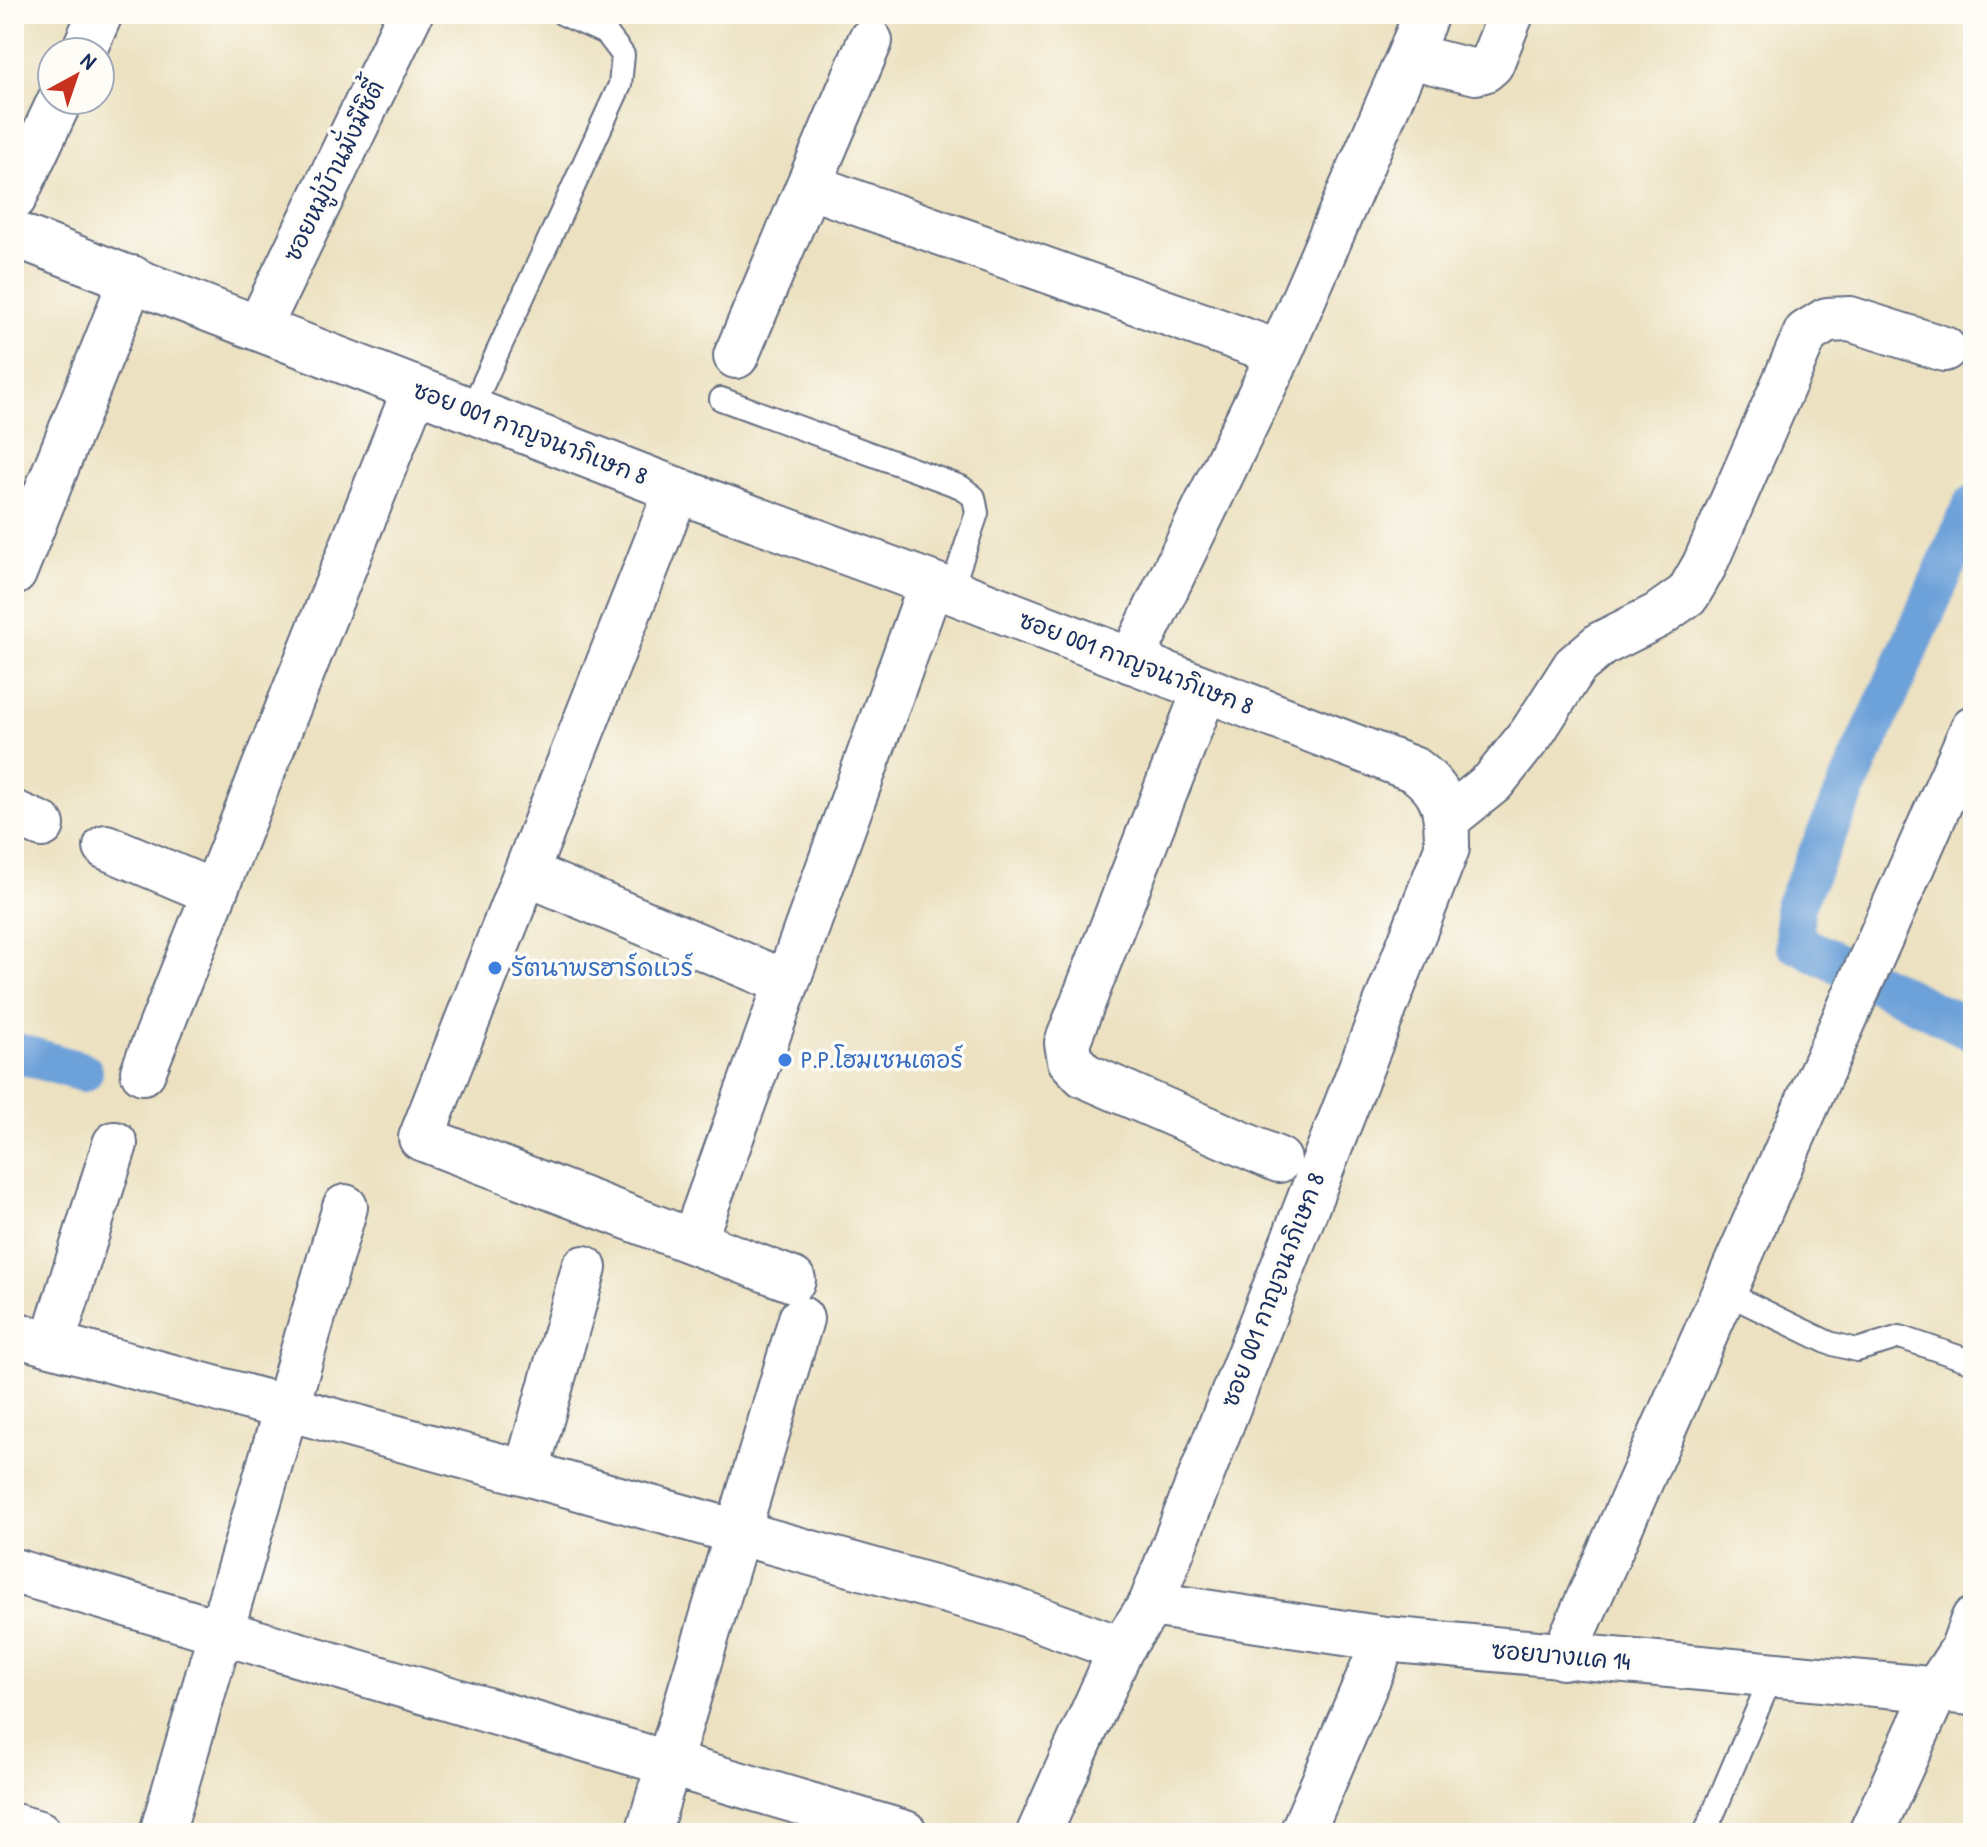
<svg xmlns="http://www.w3.org/2000/svg" width="1987" height="1847" font-family="'Patrick Hand','Playpen Sans Thai',sans-serif">
<style>
.lines{fill:none;stroke-linecap:round;stroke-linejoin:round}
.canal{stroke:#6da1d9;stroke-width:40}
.service-casing{stroke:#646d80;stroke-width:26}
.minor-casing{stroke:#646d80;stroke-width:48}
.tertiary-casing{stroke:#646d80;stroke-width:48}
.service{stroke:#fff;stroke-width:22}
.minor{stroke:#fff;stroke-width:44}
.tertiary{stroke:#fff;stroke-width:44}
.shop-dot{fill:#3f7fe0;stroke:#fdfcf7;stroke-width:3}
.labels{text-anchor:middle;stroke-width:7;stroke-linejoin:round;paint-order:stroke}
.street-label{font-size:24px;fill:#1b2f5e;stroke:#fdfcf7}
.shop-label{font-size:24px;fill:#366cbe;stroke:#fdfcf7;text-anchor:start}
</style>
<rect width="100%" height="100%" fill="#fdfcf7"/>
<filter id="ink" filterUnits="userSpaceOnUse"><feTurbulence type="fractalNoise" baseFrequency=".0125" numOctaves="2"/><feDisplacementMap in="SourceGraphic" scale="16" xChannelSelector="R" yChannelSelector="G"/><feConvolveMatrix kernelMatrix="1 2 1 2 8 2 1 2 1" color-interpolation-filters="sRGB"/></filter>
<filter id="wash" filterUnits="userSpaceOnUse"><feTurbulence type="fractalNoise" baseFrequency=".006" numOctaves="4" result="noise"/><feDisplacementMap in="SourceGraphic" scale="32" xChannelSelector="R" yChannelSelector="G"/><feGaussianBlur stdDeviation="1.8" result="paint"/><feColorMatrix in="noise" values="0 0 0 0 0 0 0 0 0 0 0 0 0 0 0 0 0 1.4 0 .05"/><feComposite in="paint" operator="in"/></filter>
<g filter="url(#wash)">
<rect width="100%" height="100%" fill="#ece1c0"/>
<g class="lines">
<path class="canal" d="M 1973,505 L 1794,907 L 1795,942 L 1973,1031
M 14,1052 L 83,1072"/>
</g>
</g>
<g filter="url(#ink)">
<g class="lines">
<g class="service-casing">
<path id="service" d="M 721,399 L 961,487 L 974,497 L 977,513 L 951,591
M 471,410 L 620,85 L 623,55 L 607,34 L 563,14
M 1724,1292 L 1829,1343 L 1857,1350 L 1900,1337 L 1973,1362
M 1705,1833 L 1772,1675"/>
</g>
<g class="minor-casing">
<path id="minor" d="M 83,52 L 100,14
M 1409,56 L 1426,14
M 809,186 L 1280,353
M 14,198 L 60,100
M 259,327 L 410,14
M 736,356 L 870,41
M 677,490 L 421,1138 L 793,1280
M 14,573 L 132,278
M 1131,661 L 1280,353 L 1409,56 L 1476,72 L 1484,70 L 1491,64 L 1511,14
M 1205,690 L 1067,1043 L 1070,1060 L 1084,1075 L 1279,1160
M 14,813 L 42,825
M 1447,819 L 1493,782 L 1532,733 L 1575,666 L 1601,644 L 1657,616 L 1688,594 L 1704,566 L 1806,333 L 1827,320 L 1850,319 L 1944,349
M 106,847 L 213,892
M 526,873 L 787,983
M 143,1072 L 415,389
M 694,1240 L 931,584
M 14,1334 L 526,1473 L 1011,1609 L 1121,1649
M 52,1344 L 115,1144
M 526,1473 L 584,1268
M 14,1571 L 905,1833
M 1563,1657 L 1973,728
M 14,1826 L 39,1833
M 162,1833 L 345,1207
M 648,1833 L 801,1319
M 1039,1833 L 1121,1649 L 1151,1604
M 1302,1833 L 1385,1639
M 1871,1833 L 1937,1688 L 1962,1650 L 1973,1620"/>
</g>
<g class="tertiary-casing">
<path id="tertiary" d="M 14,234 L 677,490 L 951,591 L 1415,770 C 1446,793 1447,811 1447,848 L 1151,1604 L 1385,1639 L 1973,1693"/>
</g>
<use href="#service" class="service"/>
<use href="#minor" class="minor"/>
<use href="#tertiary" class="tertiary"/>
</g>
</g>
<g class="shop-dot">
<circle cx="495" cy="968" r="8"/>
<circle cx="785" cy="1060" r="8"/>
</g>
<g class="labels">
<g class="street-label">
<text transform="translate(334 171) rotate(-64)" y="8">ซอยหมู่บ้านมั่งมีซิตี้</text>
<text transform="translate(530 433) rotate(21)" y="8">ซอย 001 กาญจนาภิเษก 8</text>
<text transform="translate(1136 663) rotate(21)" y="8">ซอย 001 กาญจนาภิเษก 8</text>
<text transform="translate(1273 1290) rotate(-69)" y="8">ซอย 001 กาญจนาภิเษก 8</text>
<text transform="translate(1561 1656) rotate(5)" y="8">ซอยบางแค 14</text>
</g>
<g class="shop-label">
<text x="511" y="976">รัตนาพรฮาร์ดแวร์</text>
<text x="801" y="1068">P.P.โฮมเซนเตอร์</text>
</g>
</g>
<rect width="1987" height="1847" fill="none" stroke="#fdfcf7" stroke-width="48"/>
<g transform="translate(76 76) rotate(40)"><circle r="38" fill="#fdfcf7" stroke="#a3aaba" stroke-width="2"/>
<path d="M0-6L14 30L0 20L-14 30Z" fill="#c8321e"/>
<text y="-12" font-size="22" font-weight="bold" text-anchor="middle" fill="#1b2f5e">N</text>
</g>
</svg>
